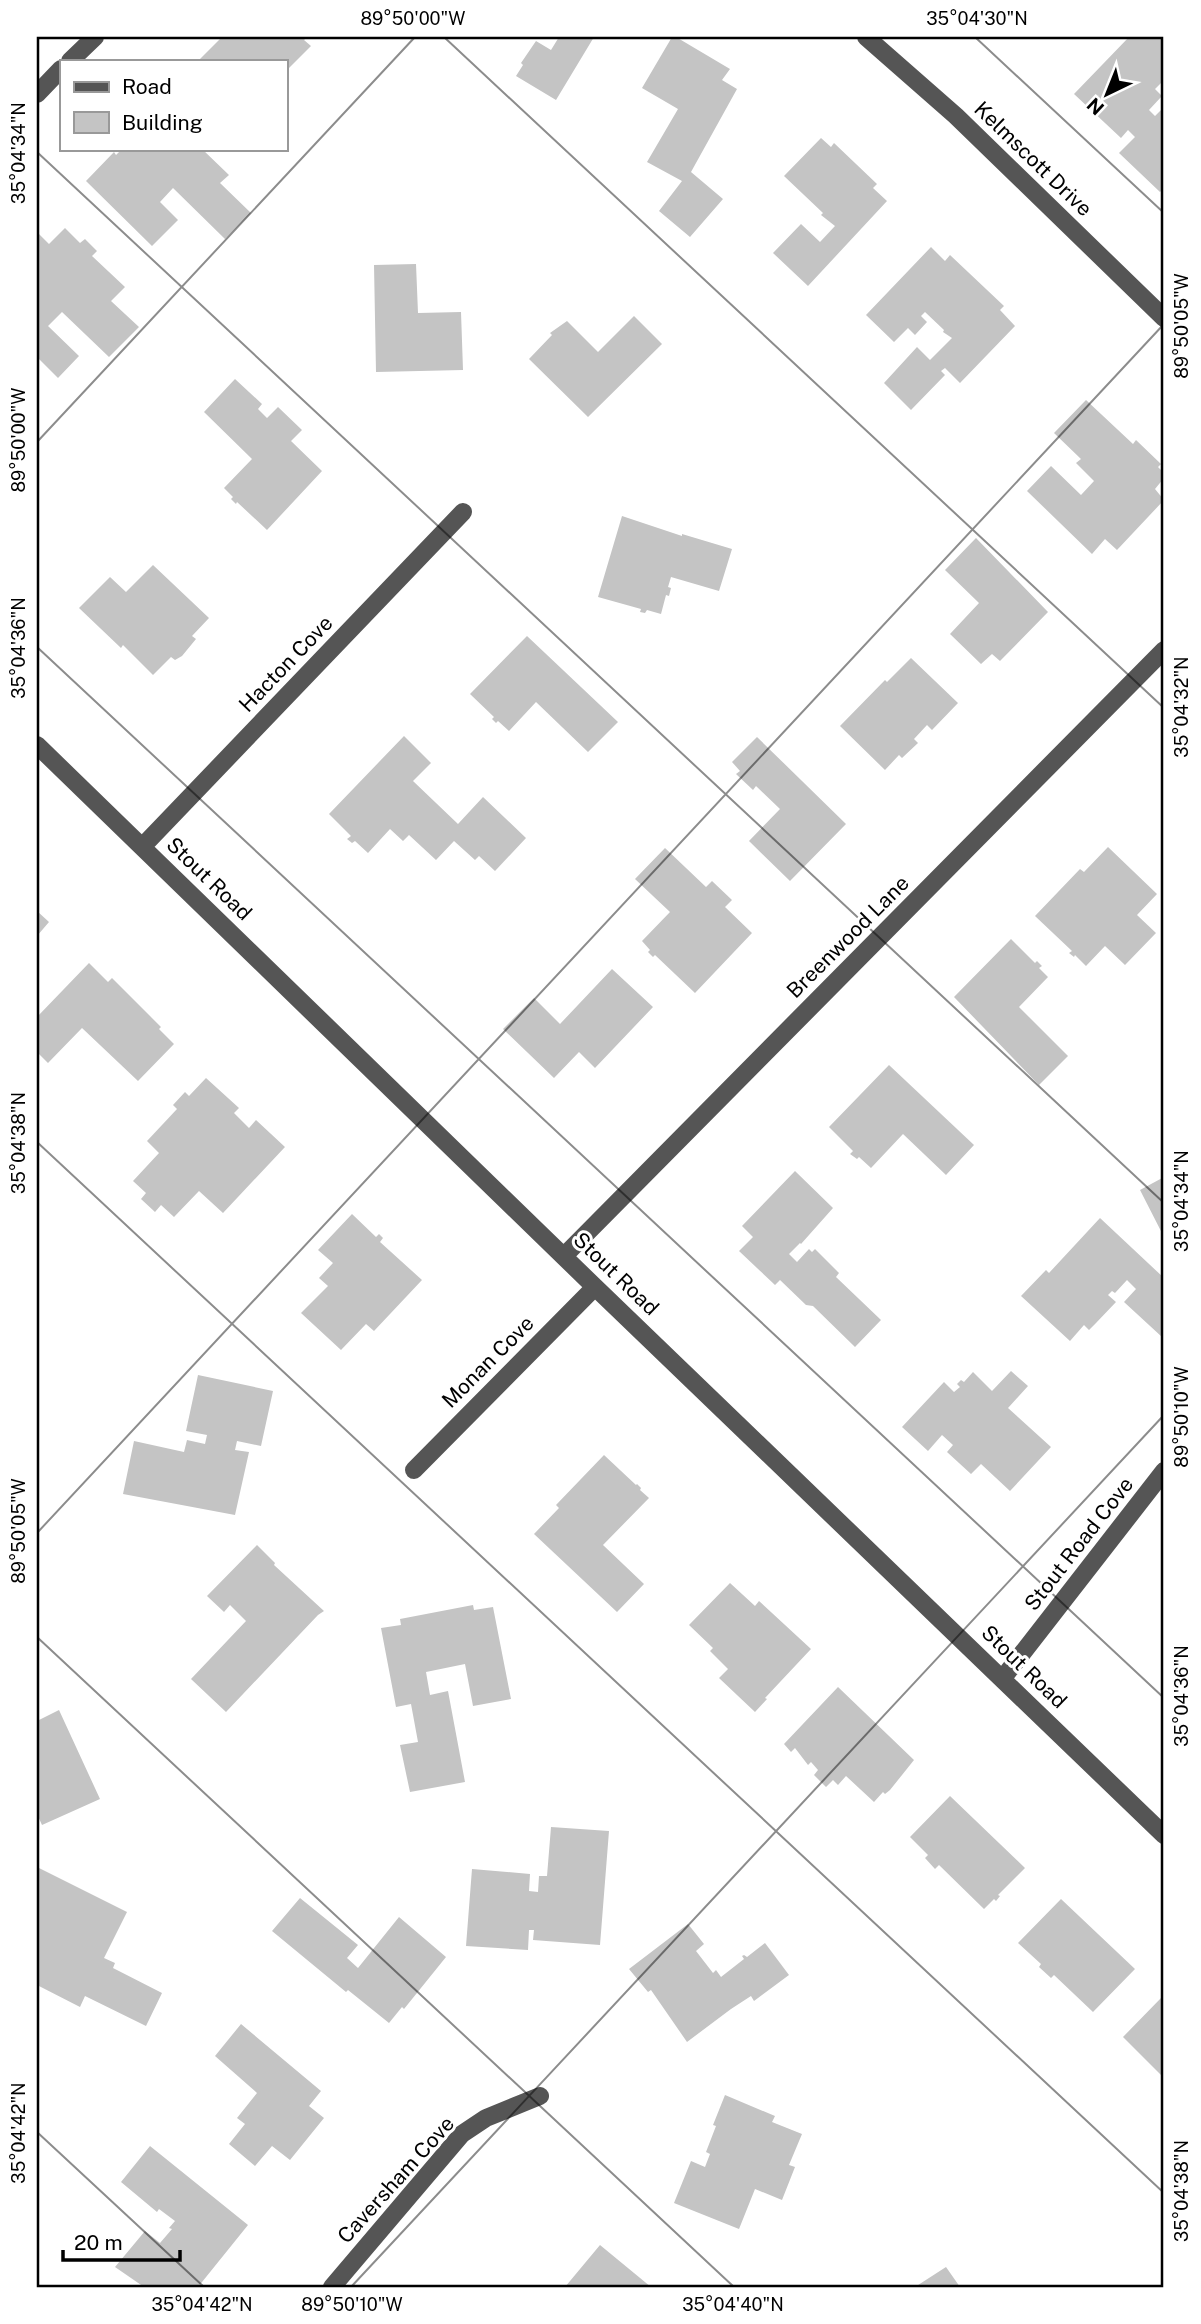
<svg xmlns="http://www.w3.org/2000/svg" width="1201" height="2324" font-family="'Public Sans',sans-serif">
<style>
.building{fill:#c4c4c4}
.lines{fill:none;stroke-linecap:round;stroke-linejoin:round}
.minor{stroke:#555;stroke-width:18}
.ticks{fill:none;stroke:#000;stroke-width:2;stroke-opacity:0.45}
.labels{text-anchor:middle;stroke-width:6;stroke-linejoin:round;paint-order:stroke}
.street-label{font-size:21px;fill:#000;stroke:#fff}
.neatline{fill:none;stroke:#000;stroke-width:2.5}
.ticks-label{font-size:18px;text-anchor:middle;fill:#000}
</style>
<rect width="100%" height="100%" fill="#fff"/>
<path class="building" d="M 222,37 L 307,37 L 304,40 L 311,46 L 285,72 L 285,61 L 198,61 Z
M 559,37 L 594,37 L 556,100 L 516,76 L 523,65 L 521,63 L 536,41 L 551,50 Z
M 672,37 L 676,37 L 730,69 L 722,80 L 737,89 L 691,172 L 723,199 L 690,237 L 659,211 L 682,181 L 647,162 L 678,109 L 642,88 Z
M 1129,37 L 1164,37 L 1164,80 L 1155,89 L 1162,96 L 1149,110 L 1155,116 L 1164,107 L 1164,188 L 1160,192 L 1119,153 L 1135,137 L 1128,130 L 1121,138 L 1074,94 Z
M 821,138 L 831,147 L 834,143 L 877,184 L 873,188 L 887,201 L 808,286 L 773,253 L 801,224 L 820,242 L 835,226 L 821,215 L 823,213 L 784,176 Z
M 122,149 L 202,149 L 229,175 L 220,183 L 251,213 L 225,239 L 173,188 L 160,202 L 178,220 L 152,246 L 86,181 L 114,152 L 116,155 Z
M 65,228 L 80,243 L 85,239 L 97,251 L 92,256 L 125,287 L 111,301 L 139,327 L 109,357 L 62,312 L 48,326 L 79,356 L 58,378 L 37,357 L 37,232 L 49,244 Z
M 931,247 L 945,261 L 950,255 L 1004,306 L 1000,310 L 1015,326 L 960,383 L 945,368 L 941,371 L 945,375 L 911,410 L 884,383 L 917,347 L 930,360 L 952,338 L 943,332 L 944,330 L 925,312 L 921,316 L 927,322 L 915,335 L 908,328 L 894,342 L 866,315 Z
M 416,264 L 418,313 L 461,312 L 463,370 L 376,372 L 374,265 Z
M 634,316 L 662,344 L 588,417 L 529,359 L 552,335 L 550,333 L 567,321 L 598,352 Z
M 235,379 L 262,404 L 258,409 L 267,418 L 278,407 L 302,430 L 291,441 L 322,471 L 267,530 L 237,502 L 236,504 L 231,499 L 233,497 L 224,488 L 252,459 L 204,412 Z
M 1086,400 L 1133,444 L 1136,440 L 1161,464 L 1158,467 L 1164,473 L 1164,478 L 1155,489 L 1164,500 L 1117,550 L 1105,539 L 1092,554 L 1027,491 L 1051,466 L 1081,495 L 1094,481 L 1076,463 L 1081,459 L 1054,433 Z
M 622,516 L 682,536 L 682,534 L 732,549 L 719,591 L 671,577 L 668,587 L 671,588 L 669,596 L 666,595 L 661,614 L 647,610 L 645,613 L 640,612 L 641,609 L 598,597 Z
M 976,538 L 1048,612 L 1000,661 L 992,654 L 981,664 L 950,634 L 979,603 L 945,570 Z
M 153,565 L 209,618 L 192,636 L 196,639 L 182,656 L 175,660 L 171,657 L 153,675 L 123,645 L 121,648 L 79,608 L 110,577 L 126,592 Z
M 527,636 L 618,722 L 588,752 L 536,702 L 509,731 L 498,721 L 496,723 L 492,719 L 494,717 L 470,694 Z
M 911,658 L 958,703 L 932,730 L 927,725 L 914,739 L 918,743 L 902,758 L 899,755 L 885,770 L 840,726 L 885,680 L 887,682 Z
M 404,736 L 431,763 L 413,781 L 458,824 L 483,797 L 526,838 L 495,871 L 479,856 L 475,860 L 454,841 L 436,860 L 409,835 L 403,841 L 390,829 L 368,853 L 355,841 L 352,843 L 347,839 L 351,836 L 329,814 Z
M 757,737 L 846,824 L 790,881 L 749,841 L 780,809 L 756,786 L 753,790 L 736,774 L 740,771 L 732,762 Z
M 1108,847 L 1157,894 L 1137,915 L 1156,933 L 1125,965 L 1105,946 L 1086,966 L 1075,955 L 1074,957 L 1069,953 L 1072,951 L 1035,916 L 1080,869 L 1084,872 Z
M 665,848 L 706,887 L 712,881 L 732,900 L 725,907 L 752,933 L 695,993 L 655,955 L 653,957 L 648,952 L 650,950 L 642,941 L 670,912 L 635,879 Z
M 37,911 L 49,922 L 37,936 Z
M 1011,939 L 1035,963 L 1037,961 L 1042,966 L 1039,968 L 1048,977 L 1019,1007 L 1068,1056 L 1039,1085 L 954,997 Z
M 89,963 L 108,982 L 112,978 L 161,1027 L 159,1029 L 174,1044 L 138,1081 L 82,1028 L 48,1063 L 37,1052 L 37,1017 Z
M 612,969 L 653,1007 L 595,1068 L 579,1052 L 554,1078 L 503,1029 L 534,998 L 560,1024 Z
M 889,1065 L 974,1145 L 946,1175 L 903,1134 L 871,1168 L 859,1157 L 857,1159 L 850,1154 L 853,1151 L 829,1127 Z
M 206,1078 L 239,1108 L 234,1113 L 249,1128 L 256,1120 L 285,1147 L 223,1213 L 199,1191 L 174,1217 L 161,1205 L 155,1212 L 141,1199 L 146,1193 L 133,1181 L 159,1153 L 147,1141 L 177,1109 L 173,1105 L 185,1092 L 189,1096 Z
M 795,1171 L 833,1208 L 801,1244 L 800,1243 L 789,1254 L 797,1262 L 809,1249 L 812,1252 L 815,1249 L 839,1273 L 836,1277 L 881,1320 L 855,1347 L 813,1306 L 806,1305 L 780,1280 L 775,1285 L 739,1251 L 753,1237 L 742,1226 Z
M 1164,1177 L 1164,1237 L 1140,1190 Z
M 352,1214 L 376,1237 L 379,1234 L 383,1238 L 380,1242 L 422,1280 L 374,1331 L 366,1324 L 341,1350 L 301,1313 L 328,1286 L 319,1278 L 333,1263 L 318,1250 Z
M 1100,1218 L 1164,1278 L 1164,1335 L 1162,1337 L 1124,1302 L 1136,1289 L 1127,1280 L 1115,1293 L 1112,1291 L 1108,1295 L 1116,1302 L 1096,1323 L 1089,1330 L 1084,1325 L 1070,1341 L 1021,1296 L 1046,1270 L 1049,1273 Z
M 1011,1371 L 1028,1386 L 1008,1408 L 1051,1447 L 1010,1491 L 981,1464 L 971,1474 L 947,1452 L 953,1445 L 942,1435 L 928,1451 L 902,1427 L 944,1382 L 954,1392 L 960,1387 L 957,1384 L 961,1380 L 964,1382 L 973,1372 L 992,1391 Z
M 198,1375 L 273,1391 L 261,1446 L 237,1441 L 235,1450 L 249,1452 L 235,1515 L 123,1494 L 134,1441 L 184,1452 L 187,1440 L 205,1444 L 207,1435 L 186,1431 Z
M 604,1455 L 636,1485 L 637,1484 L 641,1488 L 640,1490 L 649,1498 L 603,1545 L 644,1584 L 617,1612 L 534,1534 L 559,1508 L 556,1505 Z
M 257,1545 L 275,1563 L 274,1565 L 324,1611 L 318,1615 L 226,1712 L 191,1679 L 246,1621 L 230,1605 L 224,1612 L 207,1596 Z
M 730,1583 L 755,1606 L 759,1601 L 811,1649 L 765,1698 L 767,1699 L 755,1712 L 719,1678 L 728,1669 L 710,1651 L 713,1648 L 689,1625 Z
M 473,1605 L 474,1610 L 493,1607 L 511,1699 L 473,1706 L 465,1664 L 426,1672 L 430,1695 L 448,1691 L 465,1782 L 410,1792 L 400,1745 L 418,1742 L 411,1704 L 396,1707 L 381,1628 L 401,1625 L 400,1619 Z
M 838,1687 L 914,1760 L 890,1790 L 885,1794 L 883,1792 L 874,1802 L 846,1776 L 838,1785 L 833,1780 L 826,1787 L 814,1775 L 818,1770 L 811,1762 L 808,1765 L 795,1748 L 791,1752 L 784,1744 Z
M 59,1710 L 100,1799 L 42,1825 L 37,1814 L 37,1721 Z
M 950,1796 L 1025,1868 L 998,1895 L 1000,1896 L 996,1901 L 994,1899 L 984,1909 L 939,1865 L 935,1869 L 925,1858 L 928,1855 L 910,1837 Z
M 551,1827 L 609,1831 L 600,1945 L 533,1940 L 534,1930 L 529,1930 L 528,1950 L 466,1946 L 472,1869 L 530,1874 L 529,1891 L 538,1892 L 539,1876 L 547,1876 Z
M 37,1867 L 127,1912 L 104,1958 L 115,1963 L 113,1968 L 162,1993 L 146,2026 L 85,1996 L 80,2007 L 37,1985 Z
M 300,1898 L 358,1945 L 347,1958 L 358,1968 L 399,1917 L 446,1957 L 404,2009 L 402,2007 L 389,2023 L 348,1990 L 346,1992 L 272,1931 Z
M 1061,1899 L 1135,1969 L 1093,2012 L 1054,1975 L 1051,1978 L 1039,1967 L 1041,1964 L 1018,1943 Z
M 688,1924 L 704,1944 L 696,1951 L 713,1973 L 716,1970 L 721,1977 L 744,1959 L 742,1956 L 744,1955 L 747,1957 L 765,1943 L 789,1975 L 754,2001 L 751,1996 L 731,2009 L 687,2042 L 651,1990 L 648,1992 L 629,1969 Z
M 1161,1998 L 1164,2001 L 1164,2078 L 1123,2037 Z
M 241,2024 L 321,2091 L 309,2106 L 324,2118 L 290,2160 L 272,2146 L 255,2166 L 229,2144 L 245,2124 L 237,2118 L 257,2093 L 215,2056 Z
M 725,2095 L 775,2116 L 772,2122 L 802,2134 L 789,2165 L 795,2167 L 782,2200 L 755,2189 L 739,2229 L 674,2203 L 691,2161 L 705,2167 L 710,2154 L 706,2152 L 716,2126 L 713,2125 Z
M 150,2146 L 248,2225 L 198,2287 L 144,2287 L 115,2267 L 145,2231 L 160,2243 L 172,2229 L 169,2228 L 175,2221 L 159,2209 L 157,2212 L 121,2182 Z
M 600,2245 L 651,2287 L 565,2287 Z
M 946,2267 L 960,2287 L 915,2287 Z"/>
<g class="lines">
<path class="minor" d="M 866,37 L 956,116 L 1164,318
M 70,61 L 95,37
M 37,94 L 61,69
M 37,745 L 595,1287 L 1164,1835
M 142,847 L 463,512
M 564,1256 L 1164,650
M 414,1470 L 595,1287
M 1003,1678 L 1164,1471
M 332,2287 L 462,2134 L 486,2118 L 540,2096"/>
</g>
<path class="ticks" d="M 444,37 L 1164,708M 975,37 L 1164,213M 37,152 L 1164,1203M 37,442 L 415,37M 37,647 L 1164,1698M 37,1142 L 1164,2193M 37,1533 L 1164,324M 37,1637 L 734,2287M 37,2132 L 204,2287M 351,2287 L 1164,1415"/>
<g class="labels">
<g class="street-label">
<text transform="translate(1033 159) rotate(44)" y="7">Kelmscott Drive</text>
<text transform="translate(286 664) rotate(-46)" y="7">Hacton Cove</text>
<text transform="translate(209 879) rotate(44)" y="7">Stout Road</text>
<text transform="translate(848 937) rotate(-45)" y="7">Breenwood Lane</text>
<text transform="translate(616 1274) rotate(44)" y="7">Stout Road</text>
<text transform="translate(488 1362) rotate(-45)" y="7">Monan Cove</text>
<text transform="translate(1079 1544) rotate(-52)" y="7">Stout Road Cove</text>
<text transform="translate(1024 1667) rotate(44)" y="7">Stout Road</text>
<text transform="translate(396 2180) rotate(-48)" y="7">Caversham Cove</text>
</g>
</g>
<rect width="1201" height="2324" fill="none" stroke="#ffffff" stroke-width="77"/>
<rect x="60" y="60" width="228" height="91" fill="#ffffff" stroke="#999999" stroke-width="2"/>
<rect x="74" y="82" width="35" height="10" fill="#555555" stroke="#999999" stroke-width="2"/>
<text x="122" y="94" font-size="21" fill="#000000">Road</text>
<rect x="74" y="112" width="35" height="21" fill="#c4c4c4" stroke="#999999" stroke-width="2"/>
<text x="122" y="130" font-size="21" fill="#000000">Building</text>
<g transform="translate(1107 94) rotate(223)" stroke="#ffffff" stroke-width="5" paint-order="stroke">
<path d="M0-5L12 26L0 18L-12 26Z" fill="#000000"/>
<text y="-10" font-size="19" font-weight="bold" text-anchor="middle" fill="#000000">N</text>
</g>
<path d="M63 2250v10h117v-10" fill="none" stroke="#000000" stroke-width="3.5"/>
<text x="74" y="2250" font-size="21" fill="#000000" stroke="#ffffff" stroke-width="5" paint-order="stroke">20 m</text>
<rect x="38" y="38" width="1124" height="2248" class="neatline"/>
<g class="ticks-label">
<text x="413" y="25">89°50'00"W</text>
<text x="977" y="25">35°04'30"N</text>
<text transform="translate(19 153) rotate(-90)" y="6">35°04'34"N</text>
<text transform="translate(1182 326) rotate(-90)" y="6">89°50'05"W</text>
<text transform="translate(19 440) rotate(-90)" y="6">89°50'00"W</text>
<text transform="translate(19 648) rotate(-90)" y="6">35°04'36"N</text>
<text transform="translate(1182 707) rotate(-90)" y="6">35°04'32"N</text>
<text transform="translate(19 1143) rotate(-90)" y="6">35°04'38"N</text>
<text transform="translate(1182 1201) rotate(-90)" y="6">35°04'34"N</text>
<text transform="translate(1182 1417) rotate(-90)" y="6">89°50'10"W</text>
<text transform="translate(19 1531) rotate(-90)" y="6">89°50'05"W</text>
<text transform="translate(1182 1696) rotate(-90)" y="6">35°04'36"N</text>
<text transform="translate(19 2133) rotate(-90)" y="6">35°04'42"N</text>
<text transform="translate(1182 2191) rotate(-90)" y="6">35°04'38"N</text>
<text x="202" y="2311">35°04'42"N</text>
<text x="352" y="2311">89°50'10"W</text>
<text x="733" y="2311">35°04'40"N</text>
</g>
</svg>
